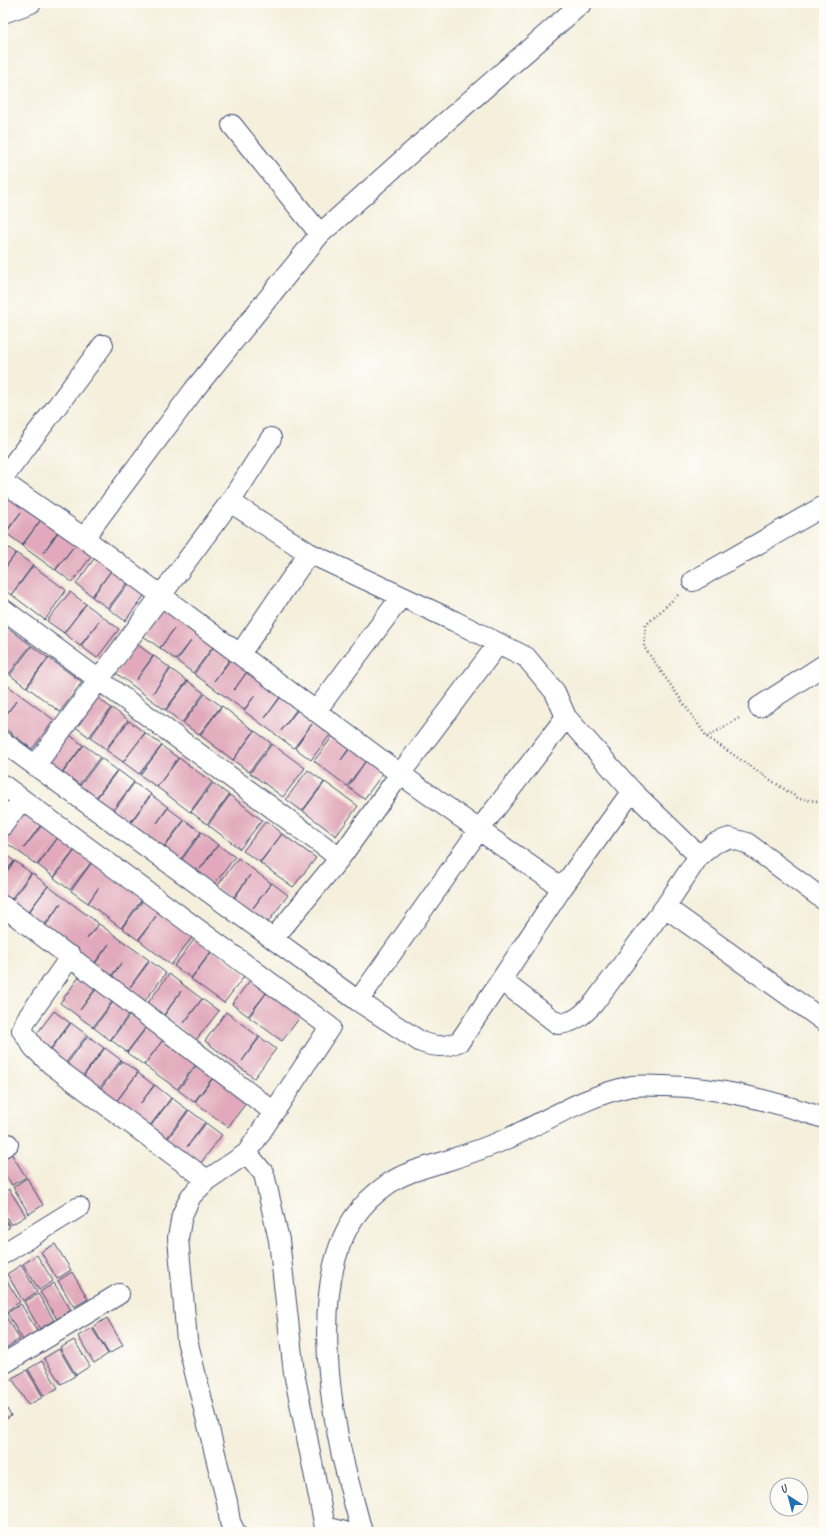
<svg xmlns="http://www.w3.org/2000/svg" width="827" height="1535" font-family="Caveat,sans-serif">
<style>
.building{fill:#e1a9bb}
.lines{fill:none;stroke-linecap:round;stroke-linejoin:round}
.minor-casing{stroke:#3c4c71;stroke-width:22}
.path{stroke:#3c4c71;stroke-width:2.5;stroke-dasharray:1 3;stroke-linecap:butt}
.minor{stroke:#fff;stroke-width:20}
</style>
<rect width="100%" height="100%" fill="#fdfcf7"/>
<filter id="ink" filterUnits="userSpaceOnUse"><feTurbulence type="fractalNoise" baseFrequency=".025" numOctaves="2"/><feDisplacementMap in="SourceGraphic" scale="8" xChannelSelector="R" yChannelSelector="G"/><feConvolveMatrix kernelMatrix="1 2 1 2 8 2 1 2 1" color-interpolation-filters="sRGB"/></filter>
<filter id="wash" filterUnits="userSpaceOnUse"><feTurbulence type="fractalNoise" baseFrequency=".012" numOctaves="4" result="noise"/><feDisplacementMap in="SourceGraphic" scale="16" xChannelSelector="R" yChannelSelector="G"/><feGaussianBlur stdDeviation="0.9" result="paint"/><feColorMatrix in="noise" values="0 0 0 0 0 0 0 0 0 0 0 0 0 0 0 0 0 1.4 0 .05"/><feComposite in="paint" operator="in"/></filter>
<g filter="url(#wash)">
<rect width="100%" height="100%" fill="#f5efdc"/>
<g id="blocks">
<path class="building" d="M 11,491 L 60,528 L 43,553 L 61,529 L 94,553 L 72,582 L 56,570 L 74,546 L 55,570 L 22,546 L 40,521 L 22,545 L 6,533 L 21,512 L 5,533 L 3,531 L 3,502 Z
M 3,544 L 16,553 L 3,570 Z
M 16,553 L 33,565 L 11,595 L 3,589 L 3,571 Z
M 97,555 L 114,567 L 92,596 L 76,584 Z
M 33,566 L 66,590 L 45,620 L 12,595 Z
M 114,567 L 130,579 L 108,608 L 92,597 Z
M 131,580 L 147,592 L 125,621 L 109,609 Z
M 70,592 L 86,604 L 64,633 L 47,621 Z
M 86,604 L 119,629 L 97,658 L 81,646 L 99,621 L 80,646 L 64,633 Z
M 165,607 L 215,644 L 193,673 L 177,661 L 191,641 L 176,660 L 160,648 L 174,629 L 160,648 L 143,636 Z
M 3,624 L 31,645 L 9,674 L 3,670 Z
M 137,644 L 153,656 L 136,680 L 154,656 L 170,668 L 153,693 L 171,669 L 187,681 L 165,710 L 116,673 Z
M 216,644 L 232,656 L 214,681 L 233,657 L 249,669 L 234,690 L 249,669 L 282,694 L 265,718 L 283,694 L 299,706 L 281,731 L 300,707 L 333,731 L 311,760 L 295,748 L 312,724 L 294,748 L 244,711 L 255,695 L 244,710 L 194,674 Z
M 32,646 L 48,658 L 26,687 L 10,675 Z
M 49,658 L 82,682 L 60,712 L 27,687 Z
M 188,681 L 204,693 L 182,723 L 166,710 Z
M 4,683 L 54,720 L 32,749 L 3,727 L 3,719 L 17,700 L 3,718 L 3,685 Z
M 205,694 L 221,706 L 199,735 L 183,723 Z
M 95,695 L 111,708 L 89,737 L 73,725 Z
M 222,706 L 254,731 L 233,760 L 200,735 Z
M 112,708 L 128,720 L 106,749 L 90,738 Z
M 129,721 L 145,733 L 123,762 L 106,750 Z
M 255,731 L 271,743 L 249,772 L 233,760 Z
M 336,732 L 352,744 L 341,760 L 353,745 L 386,769 L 364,799 L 348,787 L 365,762 L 347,786 L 314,761 Z
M 67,733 L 83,745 L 61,774 L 45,762 Z
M 145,733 L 162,745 L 139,774 L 123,762 Z
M 272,744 L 305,768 L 283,797 L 250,773 Z
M 84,745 L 100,757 L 78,786 L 62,774 Z
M 162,746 L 178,758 L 157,787 L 140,775 Z
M 101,758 L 117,770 L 95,799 L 79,787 Z
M 179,758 L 212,782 L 190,812 L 157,787 Z
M 118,770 L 134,782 L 112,811 L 96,799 Z
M 308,770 L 324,782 L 302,811 L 286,799 Z
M 325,782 L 358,806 L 336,836 L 303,811 Z
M 134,783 L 151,794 L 129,824 L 113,812 Z
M 213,783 L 229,795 L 207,824 L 191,812 Z
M 151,795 L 168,807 L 157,823 L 168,808 L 184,820 L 162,849 L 130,824 Z
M 230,795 L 262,820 L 240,849 L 208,825 Z
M 26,811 L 42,823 L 24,848 L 43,824 L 59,836 L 37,865 L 4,841 Z
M 185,820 L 201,832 L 179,861 L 163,849 Z
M 266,821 L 282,834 L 260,862 L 243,851 Z
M 202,832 L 218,845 L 200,869 L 218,845 L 235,857 L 213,886 L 180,862 Z
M 282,834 L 316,858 L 293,887 L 260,863 Z
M 59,836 L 76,848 L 54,877 L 38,865 Z
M 76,849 L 92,861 L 70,890 L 54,878 Z
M 3,852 L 14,861 L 3,875 Z
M 238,858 L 271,883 L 253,908 L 272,883 L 288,895 L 266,925 L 233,900 L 250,875 L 232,900 L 216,888 Z
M 15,861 L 31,873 L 9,902 L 3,898 L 3,877 Z
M 93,861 L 143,898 L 121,928 L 88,903 L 99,887 L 88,903 L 71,891 Z
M 32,873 L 48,886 L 26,915 L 10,903 Z
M 48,886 L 98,923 L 87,939 L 99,924 L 149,960 L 130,987 L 150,961 L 166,973 L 144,1002 L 111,978 L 122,962 L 110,977 L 94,965 L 109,944 L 93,965 L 44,928 L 61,903 L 43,927 L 27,915 Z
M 144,899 L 193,936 L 171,965 L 139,940 L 156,916 L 138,940 L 122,928 Z
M 196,937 L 213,949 L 191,978 L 174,966 Z
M 213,950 L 246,974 L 224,1003 L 191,979 Z
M 82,973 L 98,985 L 80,1010 L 99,986 L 115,998 L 93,1027 L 60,1003 Z
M 169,974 L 202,999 L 184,1023 L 202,999 L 219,1011 L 196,1040 L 164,1016 L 181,991 L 163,1016 L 147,1004 Z
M 254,975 L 304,1012 L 282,1041 L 249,1017 L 267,992 L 248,1016 L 232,1004 Z
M 116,998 L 132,1010 L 110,1040 L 94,1028 Z
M 54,1011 L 70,1023 L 48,1052 L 32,1040 Z
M 133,1011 L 149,1023 L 127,1052 L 111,1040 Z
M 226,1012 L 259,1037 L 242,1061 L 260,1037 L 276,1049 L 254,1078 L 205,1041 Z
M 71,1023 L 87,1035 L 65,1064 L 49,1052 Z
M 150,1023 L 166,1036 L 144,1065 L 127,1053 Z
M 88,1036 L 104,1048 L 82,1077 L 66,1065 Z
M 166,1036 L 199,1060 L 177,1089 L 144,1065 Z
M 105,1048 L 121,1060 L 99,1089 L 83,1077 Z
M 122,1061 L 138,1072 L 116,1102 L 100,1090 Z
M 200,1061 L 216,1073 L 194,1102 L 178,1090 Z
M 138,1073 L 154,1085 L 140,1104 L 155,1085 L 171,1098 L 149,1127 L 116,1102 Z
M 217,1073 L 250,1098 L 228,1127 L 195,1102 Z
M 172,1098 L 188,1110 L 166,1139 L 150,1127 Z
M 189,1110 L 205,1122 L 187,1147 L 206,1123 L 222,1135 L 200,1164 L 167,1140 Z
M 9,1150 L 26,1177 L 12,1185 L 3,1171 L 3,1154 Z
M 27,1178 L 43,1205 L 29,1214 L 13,1187 Z
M 9,1189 L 26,1216 L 11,1225 L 3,1211 L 3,1193 Z
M 3,1216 L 10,1227 L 3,1231 Z
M 55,1244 L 71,1270 L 57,1279 L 41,1252 Z
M 37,1255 L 53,1281 L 39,1290 L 23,1264 Z
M 21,1265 L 37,1292 L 23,1301 L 7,1274 Z
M 72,1272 L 88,1299 L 74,1307 L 58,1281 Z
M 3,1275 L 20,1302 L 6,1311 L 3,1306 Z
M 54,1283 L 71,1310 L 57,1319 L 40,1292 Z
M 38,1294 L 54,1320 L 40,1329 L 24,1302 Z
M 21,1304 L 37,1331 L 23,1340 L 7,1313 Z
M 3,1312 L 20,1339 L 6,1348 L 3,1343 Z
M 107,1318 L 123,1345 L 109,1354 L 93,1327 Z
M 92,1328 L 108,1354 L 94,1363 L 78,1336 Z
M 74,1340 L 90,1366 L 76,1375 L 60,1348 Z
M 59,1349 L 75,1376 L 61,1384 L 44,1358 Z
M 42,1361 L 58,1388 L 44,1396 L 28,1369 Z
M 27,1370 L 43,1397 L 28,1405 L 12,1378 Z
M 3,1402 L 11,1416 L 3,1421 Z"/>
</g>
</g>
<g filter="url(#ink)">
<use href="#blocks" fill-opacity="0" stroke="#3c4c71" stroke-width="1"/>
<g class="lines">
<g class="minor-casing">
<path id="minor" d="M 3,13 L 31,3
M 232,125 L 320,234
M 3,478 L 103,345
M 3,482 L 84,538 L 400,774 L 498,644
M 230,502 L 271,438
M 84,538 L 194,390 L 320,234 L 415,149 L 582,3
M 693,581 L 824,506
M 3,609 L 340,858
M 240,654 L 309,553
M 759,707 L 824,665
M 316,711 L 401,597
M 3,742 L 358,1001 L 421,1042 C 435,1047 446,1048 460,1041 L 501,980 L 558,1024 C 574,1023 583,1015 594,1003 L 665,907 L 824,1021
M 35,766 L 230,502 L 309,553 L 454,621 L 526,657 L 555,692 L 566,717 L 632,791 L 699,856
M 3,785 L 330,1027 L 247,1153
M 3,825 L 22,799
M 562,888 L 479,830 L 566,717
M 3,906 L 274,1112
M 665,907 L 699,856 L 715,843 L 729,838 L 747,843 L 824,900
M 273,939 L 340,858 L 400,774 L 479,830 L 358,1001
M 71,956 L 26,1020 L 22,1030 L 34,1048 L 52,1065 L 207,1180
M 501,980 L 562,888 L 632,791
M 3,1147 L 8,1144
M 3,1254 L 79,1207
M 3,1364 L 119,1294
M 235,1532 L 230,1522 L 227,1502 L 187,1340 L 178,1238 L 182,1215 L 191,1196 L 207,1180 L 247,1153 L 264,1174 L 279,1240 L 294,1373 L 325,1527 L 345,1532
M 362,1532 C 355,1505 347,1478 341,1451 C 327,1385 314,1278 353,1219 C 362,1205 375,1193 388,1184 C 405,1172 427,1167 446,1161 C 468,1154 488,1147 509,1138 C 549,1119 588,1095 632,1086 C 642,1085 655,1086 665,1086 C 720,1087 772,1101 824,1118"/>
</g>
<path class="path" d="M 678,595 L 646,625 L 644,647 L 707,737 L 799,799 L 816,801 L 824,800
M 707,737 L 741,717"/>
<use href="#minor" class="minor"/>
</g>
</g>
<rect width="827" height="1535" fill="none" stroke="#fdfcf7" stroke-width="16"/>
<g transform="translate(789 1497) rotate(324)"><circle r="19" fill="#fdfcf7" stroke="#a3aaba"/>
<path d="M0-3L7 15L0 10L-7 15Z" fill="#1f6fb2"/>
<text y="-6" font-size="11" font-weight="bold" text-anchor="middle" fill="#1b2f5e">U</text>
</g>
</svg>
